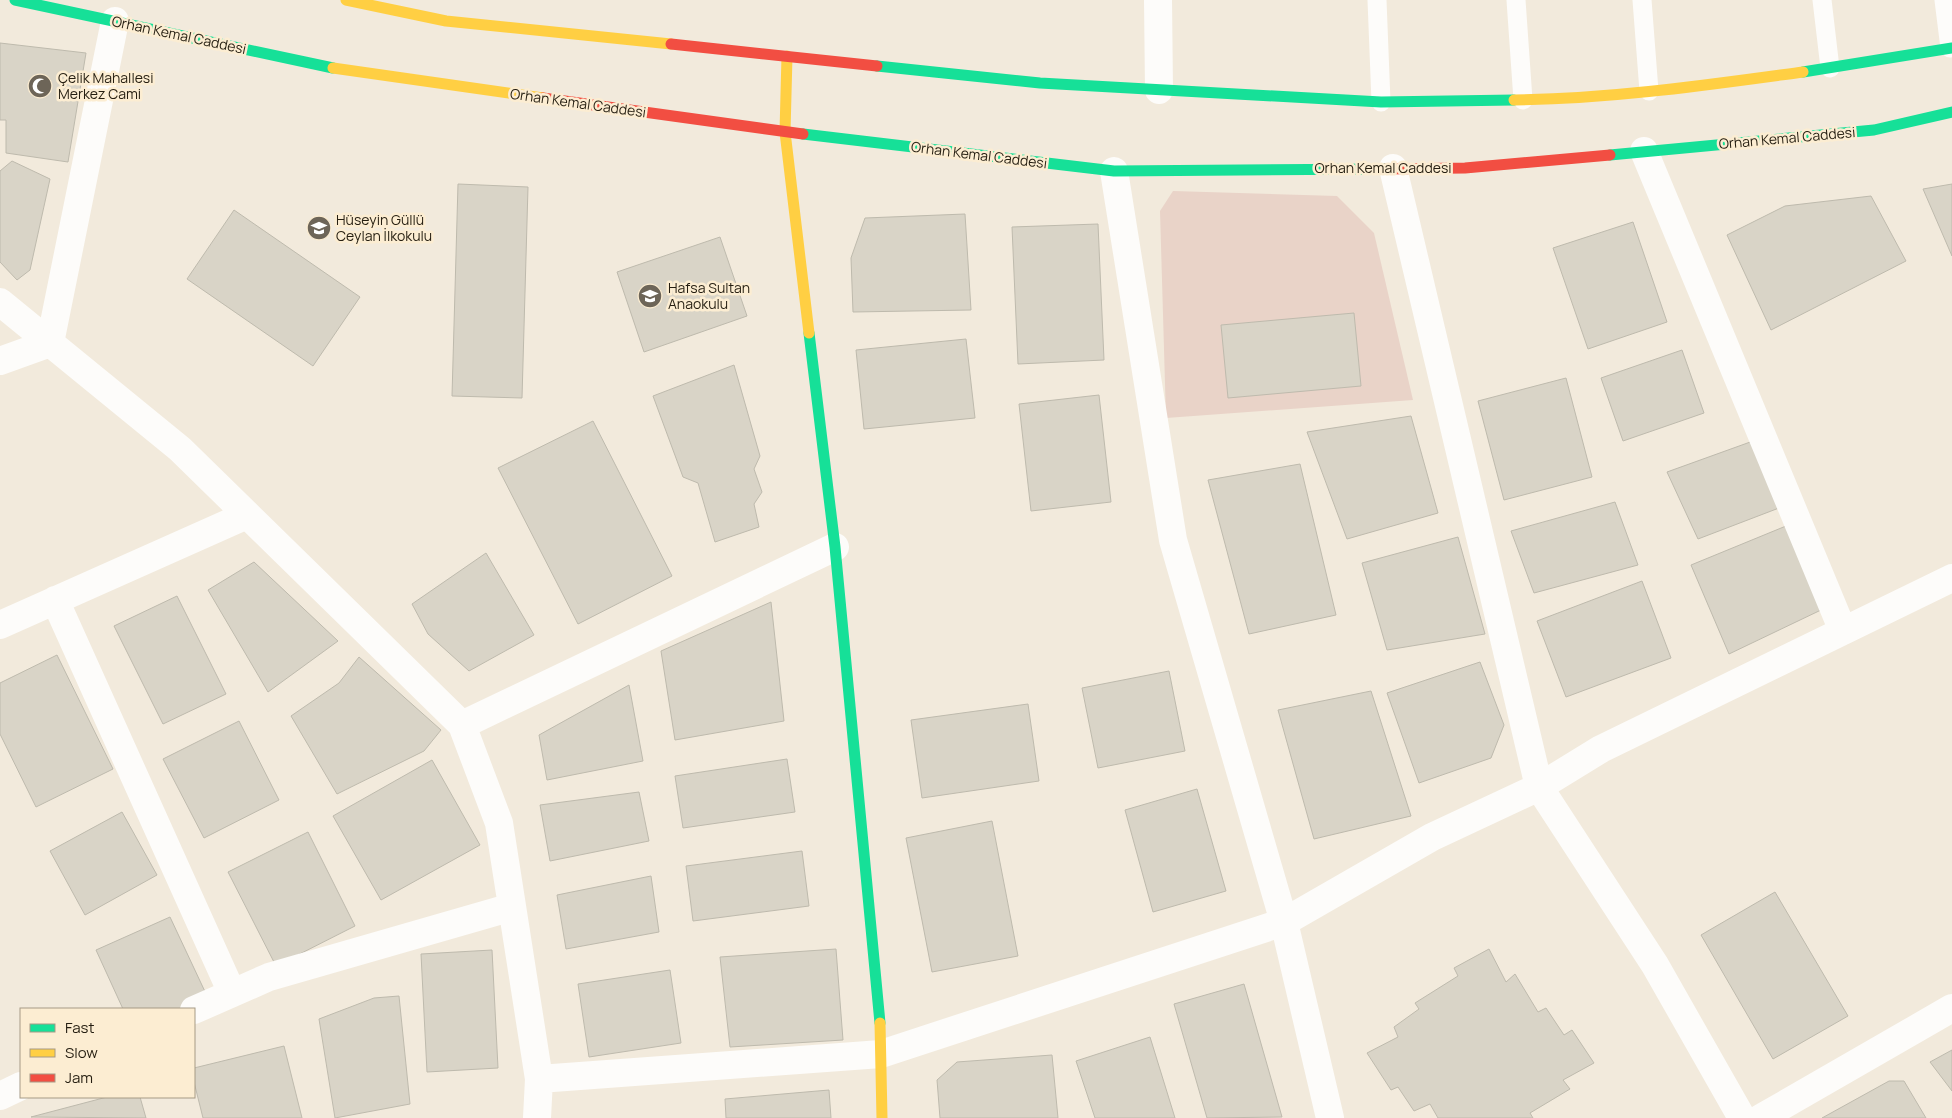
<svg xmlns="http://www.w3.org/2000/svg" width="1952" height="1118" font-family="Manrope,sans-serif">
<style>
.green{fill:#e9d3c8}
.building{fill:#d9d4c7;stroke:#bebaad}
.lines{fill:none;stroke-linecap:round;stroke-linejoin:round}
.lane{stroke:#fdfcfa;stroke-width:19}
.street{stroke:#fdfcfa;stroke-width:28}
.fast{stroke:#16e098;stroke-width:11}
.slow{stroke:#ffcf43;stroke-width:11}
.jam{stroke:#f24e42;stroke-width:11}
.labels{text-anchor:middle;stroke-width:5;stroke-linejoin:round;paint-order:stroke}
.street-label{font-size:14px;fill:#251e11;stroke:#fcedd2}
.poi-label{font-size:14px;fill:#251e11;stroke:#fcedd2;text-anchor:start}
</style>
<rect width="100%" height="100%" fill="#f2eadc"/>
<path class="green" d="M 1173,191 L 1337,196 L 1374,233 L 1413,400 L 1166,418 L 1160,211 Z"/>
<path class="building" d="M 0,43 L 86,53 L 68,162 L 6,153 L 6,120 L 0,120 Z
M 12,161 L 50,179 L 30,270 L 17,280 L 0,262 L 0,171 Z
M 458,184 L 528,187 L 522,398 L 452,396 Z
M 1952,184 L 1952,256 L 1923,189 Z
M 1871,196 L 1906,261 L 1771,330 L 1727,235 L 1785,206 Z
M 234,210 L 360,297 L 313,366 L 187,279 Z
M 965,214 L 971,310 L 853,312 L 851,258 L 865,218 Z
M 1633,222 L 1667,322 L 1588,349 L 1553,248 Z
M 1098,224 L 1104,360 L 1018,364 L 1012,227 Z
M 720,237 L 747,316 L 644,352 L 617,272 Z
M 1354,313 L 1361,386 L 1228,398 L 1221,325 Z
M 966,339 L 975,418 L 864,429 L 856,350 Z
M 1682,350 L 1704,413 L 1623,441 L 1601,378 Z
M 734,365 L 760,456 L 754,469 L 762,492 L 754,504 L 759,527 L 715,542 L 698,483 L 683,477 L 653,396 Z
M 1566,378 L 1592,477 L 1504,500 L 1478,401 Z
M 1099,395 L 1111,502 L 1031,511 L 1019,404 Z
M 1411,416 L 1438,513 L 1347,539 L 1307,432 Z
M 593,421 L 672,576 L 578,624 L 498,468 Z
M 1753,441 L 1779,508 L 1698,539 L 1667,472 Z
M 1300,464 L 1336,615 L 1249,634 L 1208,480 Z
M 1615,502 L 1638,565 L 1534,593 L 1511,531 Z
M 1786,526 L 1821,610 L 1729,654 L 1691,565 Z
M 1458,537 L 1485,634 L 1387,650 L 1362,563 Z
M 486,553 L 534,635 L 469,671 L 428,634 L 412,604 Z
M 254,562 L 338,641 L 268,692 L 208,590 Z
M 1642,581 L 1671,658 L 1566,697 L 1537,621 Z
M 177,596 L 226,694 L 163,724 L 114,626 Z
M 771,602 L 784,721 L 675,740 L 661,651 Z
M 57,655 L 113,769 L 36,807 L 0,734 L 0,683 Z
M 359,657 L 441,730 L 424,751 L 337,794 L 291,716 L 339,683 Z
M 1480,662 L 1504,725 L 1491,758 L 1419,783 L 1387,693 Z
M 1169,671 L 1185,751 L 1098,768 L 1082,688 Z
M 629,685 L 643,761 L 547,780 L 539,735 Z
M 1371,691 L 1411,816 L 1314,839 L 1278,710 Z
M 1028,704 L 1039,781 L 922,798 L 911,720 Z
M 239,721 L 279,800 L 204,838 L 163,759 Z
M 787,759 L 795,812 L 683,828 L 675,776 Z
M 432,760 L 480,845 L 381,900 L 333,816 Z
M 1197,789 L 1226,891 L 1153,912 L 1125,810 Z
M 639,792 L 649,841 L 550,861 L 540,805 Z
M 122,812 L 157,875 L 85,915 L 50,851 Z
M 992,821 L 1018,956 L 932,972 L 906,838 Z
M 308,832 L 355,926 L 276,966 L 228,872 Z
M 802,851 L 809,906 L 693,921 L 686,866 Z
M 651,876 L 659,932 L 566,949 L 557,895 Z
M 1775,892 L 1848,1016 L 1773,1059 L 1701,935 Z
M 170,917 L 208,998 L 184,1009 L 123,1009 L 96,950 Z
M 836,949 L 843,1040 L 730,1047 L 720,957 Z
M 1489,949 L 1506,982 L 1515,974 L 1538,1012 L 1546,1008 L 1564,1035 L 1572,1030 L 1594,1063 L 1563,1080 L 1570,1089 L 1530,1113 L 1533,1118 L 1438,1118 L 1430,1104 L 1414,1111 L 1398,1087 L 1391,1090 L 1367,1053 L 1398,1037 L 1394,1027 L 1419,1009 L 1415,1003 L 1458,976 L 1454,968 Z
M 492,950 L 498,1068 L 427,1072 L 421,954 Z
M 670,970 L 681,1043 L 589,1057 L 578,984 Z
M 1244,984 L 1282,1117 L 1207,1118 L 1174,1004 Z
M 399,996 L 410,1104 L 335,1118 L 319,1019 L 374,998 Z
M 1150,1037 L 1175,1118 L 1095,1118 L 1076,1061 Z
M 284,1046 L 302,1118 L 203,1118 L 194,1082 L 194,1068 Z
M 1952,1050 L 1952,1091 L 1930,1062 Z
M 1052,1055 L 1058,1118 L 940,1118 L 937,1080 L 957,1062 Z
M 1889,1081 L 1904,1081 L 1926,1118 L 1822,1118 Z
M 829,1090 L 831,1118 L 726,1118 L 725,1099 Z
M 107,1097 L 140,1097 L 146,1118 L 31,1117 Z"/>
<g class="lines">
<path class="lane" d="M 1377,0 L 1381,102
M 1516,0 L 1523,100
M 1642,0 L 1649,91
M 1822,0 L 1830,68
M 1944,0 L 1950,48"/>
<path class="street" d="M 1158,0 L 1159,90
M 1644,151 L 1843,631
M 1393,168 L 1539,787 L 1655,965 L 1742,1118
M 1114,171 L 1173,540 L 1284,922 L 1330,1118
M 0,302 L 180,449 L 462,725 L 499,823 L 539,1079 L 537,1118
M 0,361 L 50,343 L 115,21
M 55,600 L 232,993
M 0,625 L 247,515
M 462,725 L 835,547
M 194,1010 L 269,977 L 512,907
M 539,1079 L 881,1054 L 1284,922 L 1432,837 L 1539,787 L 1601,749 L 1952,578
M 0,1096 L 21,1086
M 1761,1118 L 1952,1008"/>
<path class="fast" d="M 15,0 L 333,68
M 877,66 L 1040,83 L 1381,102 L 1514,100
M 1803,72 L 1952,48
M 803,134 L 1114,171 L 1385,169
M 1610,155 L 1874,130 L 1952,112
M 809,333 L 835,547 L 880,1023"/>
<path class="slow" d="M 346,0 L 446,21 L 671,44
M 787,56 L 785,132 L 809,333
M 333,68 L 543,98
M 1514,100 C 1611,99 1707,85 1803,72
M 880,1023 L 882,1118"/>
<path class="jam" d="M 671,44 L 877,66
M 543,98 L 803,134
M 1385,169 L 1465,168 L 1610,155"/>
</g>
<defs>
<g id="mosque-disc" transform="scale(1.25)"><circle r="9.5" fill="#6d6558" stroke="#fcedd2"/><path d="M3.5-4.9A6 6 0 1 0 3.5 4.9A5 5 0 1 1 3.5-4.9Z" fill="#fff"/></g>
<g id="school-disc" transform="scale(1.25)"><circle r="9.5" fill="#6d6558" stroke="#fcedd2"/><path d="M0-5L7-2L0 1L-7-2ZM-4 1L0 2.5L4 1V4Q0 6-4 4Z" fill="#fff"/></g>
</defs>
<g fill-rule="evenodd">
<use href="#mosque-disc" x="40" y="86"/>
<use href="#school-disc" x="319" y="228"/>
<use href="#school-disc" x="650" y="296"/>
</g>
<g class="labels">
<g class="street-label">
<text transform="translate(179 35) rotate(12)" y="5">Orhan Kemal Caddesi</text>
<text transform="translate(578 103) rotate(8)" y="5">Orhan Kemal Caddesi</text>
<text transform="translate(1787 138) rotate(-5)" y="5">Orhan Kemal Caddesi</text>
<text transform="translate(979 155) rotate(7)" y="5">Orhan Kemal Caddesi</text>
<text x="1383" y="173">Orhan Kemal Caddesi</text>
</g>
<g class="poi-label">
<text x="58" y="83">Çelik Mahallesi<tspan x="58" dy="16">Merkez Cami</tspan></text>
<text x="336" y="225">Hüseyin Güllü<tspan x="336" dy="16">Ceylan İlkokulu</tspan></text>
<text x="668" y="293">Hafsa Sultan<tspan x="668" dy="16">Anaokulu</tspan></text>
</g>
</g>
<rect x="20" y="1008" width="175" height="90" fill="#fcedd2" stroke="#a69a85"/>
<rect x="30" y="1024" width="25" height="8" fill="#16e098" stroke="#a69a85"/>
<text x="65" y="1033" font-size="15" fill="#251e11">Fast</text>
<rect x="30" y="1049" width="25" height="8" fill="#ffcf43" stroke="#a69a85"/>
<text x="65" y="1058" font-size="15" fill="#251e11">Slow</text>
<rect x="30" y="1074" width="25" height="8" fill="#f24e42" stroke="#a69a85"/>
<text x="65" y="1083" font-size="15" fill="#251e11">Jam</text>
</svg>
